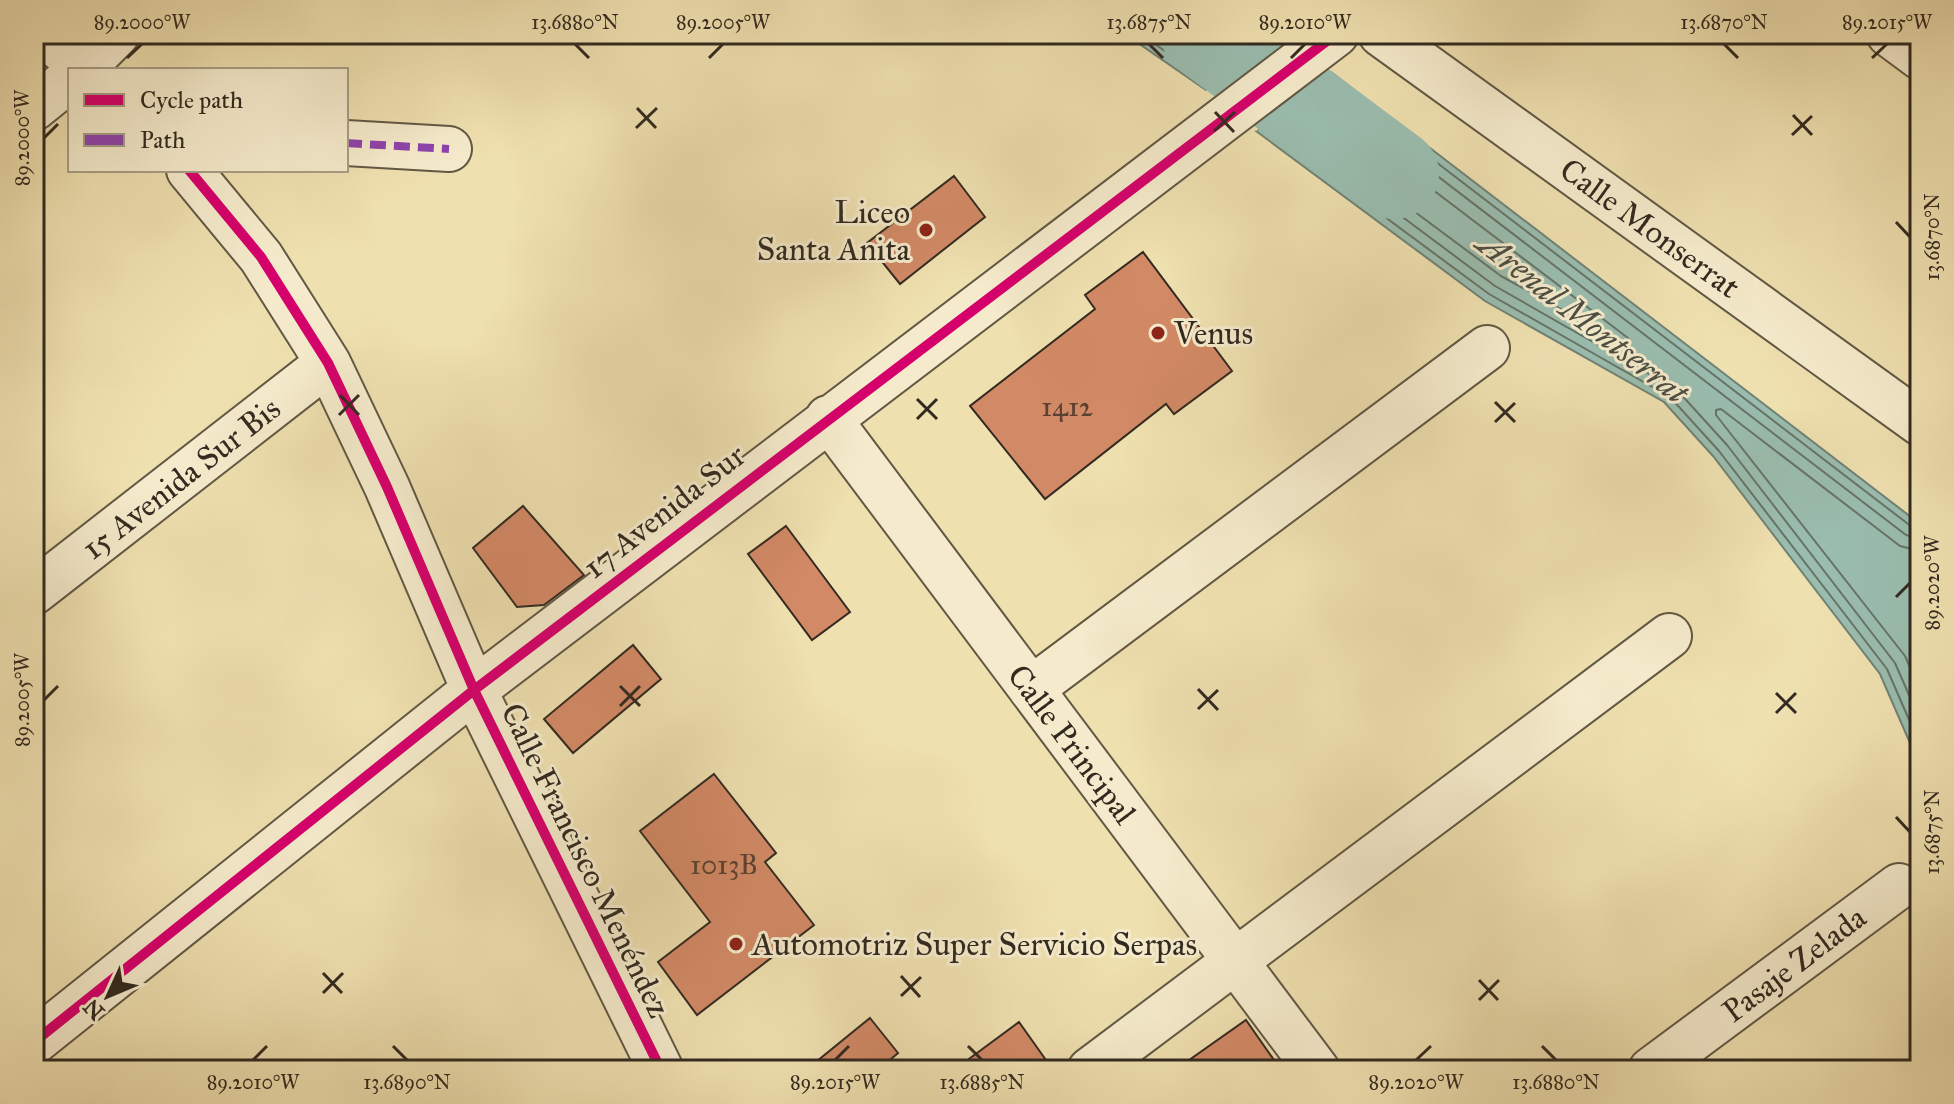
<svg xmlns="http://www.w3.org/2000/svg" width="1954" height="1104" font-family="'IM FELL Great Primer',serif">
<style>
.water{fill:#9abdaf;stroke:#708276;stroke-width:2}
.pier{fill:#efe0b0}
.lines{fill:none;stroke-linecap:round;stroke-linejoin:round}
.shore{stroke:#667468;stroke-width:2}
.river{stroke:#9abdaf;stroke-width:90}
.building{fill:#d28966;stroke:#322a20;stroke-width:2}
.minor-casing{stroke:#615844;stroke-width:48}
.minor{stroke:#f5ebcc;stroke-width:44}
.quiet{stroke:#8e44ad;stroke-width:8;stroke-dasharray:16 8;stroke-linecap:butt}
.cycleway-casing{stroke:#f5ebcc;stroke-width:15}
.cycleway{stroke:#d6006c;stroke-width:10}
.ticks{fill:none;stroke:#322a20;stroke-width:3}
.poi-dot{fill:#8f2418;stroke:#f5ebcc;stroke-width:3}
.labels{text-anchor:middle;stroke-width:6;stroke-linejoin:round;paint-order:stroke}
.number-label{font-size:28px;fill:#5a4232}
.poi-label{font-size:32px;fill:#322a20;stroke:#f5ebcc;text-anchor:start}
.street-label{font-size:32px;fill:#322a20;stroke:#f5ebcc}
.water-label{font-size:34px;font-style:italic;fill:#4c4f44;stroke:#f5ebcc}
.neatline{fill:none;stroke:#322a20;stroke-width:3}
.ticks-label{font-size:20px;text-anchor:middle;fill:#322a20}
</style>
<rect width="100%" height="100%" fill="#efe0b0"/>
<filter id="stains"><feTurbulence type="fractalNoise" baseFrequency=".0025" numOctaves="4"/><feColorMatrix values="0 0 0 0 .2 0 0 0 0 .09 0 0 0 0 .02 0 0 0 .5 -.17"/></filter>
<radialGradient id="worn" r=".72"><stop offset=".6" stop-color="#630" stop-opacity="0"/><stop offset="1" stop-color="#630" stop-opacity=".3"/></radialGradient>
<path class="water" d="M 1125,34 L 1279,34 L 1206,90 Z
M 1331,72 L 1920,524 L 1920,766 L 1880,674 L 1713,456 L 1664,402 L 1485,301 L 1256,131 Z"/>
<path class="pier" d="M 1279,34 L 1283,34 L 1281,37 L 1210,92 L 1206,90 Z
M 1328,69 L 1331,72 L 1256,131 L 1253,128 Z"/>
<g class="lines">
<path class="shore" d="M 1140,34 L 1206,79 L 1266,34
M 1157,34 L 1206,67 L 1249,34
M 1329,111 L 1628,338 L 1629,343 L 1624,344 L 1501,276 L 1309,133 L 1309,127 Z
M 1920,529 L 1912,527 L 1333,83 L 1272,128 L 1273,134 L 1489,294 L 1670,397 L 1719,451 L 1887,669 L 1920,745
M 1920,539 L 1906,535 L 1333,96 L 1289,128 L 1290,133 L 1495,286 L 1677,390 L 1727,445 L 1895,663 L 1920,720
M 1920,551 L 1900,546 L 1721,409 L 1716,410 L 1716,415 L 1905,656 L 1920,690"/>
<path class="river" d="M 1206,34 L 1394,174"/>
</g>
<path class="building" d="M 954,176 L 985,217 L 900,284 L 867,243 Z
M 1143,252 L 1232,371 L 1174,414 L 1166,404 L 1045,499 L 970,406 L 1095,309 L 1085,295 Z
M 523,506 L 584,575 L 544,605 L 517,607 L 473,548 Z
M 786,526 L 850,612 L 812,640 L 748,554 Z
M 633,645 L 661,679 L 573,753 L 544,719 Z
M 714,774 L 776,853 L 765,862 L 814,925 L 697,1015 L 658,962 L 710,922 L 640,831 Z
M 870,1018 L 898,1053 L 878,1070 L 806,1070 Z
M 1246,1020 L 1281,1070 L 1175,1070 Z
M 1019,1022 L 1053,1070 L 954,1070 Z"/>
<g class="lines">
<g class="minor-casing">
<path id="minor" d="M 42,34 L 88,70
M 1381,34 L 1920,423
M 1889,34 L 1920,57
M 81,70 L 117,34
M 34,108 L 70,79
M 346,143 L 449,149
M 189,170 L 261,257 L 328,363 L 387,487 L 474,690 L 661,1070
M 828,418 L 1317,1070
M 34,592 L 328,363
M 1031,689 L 1487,348
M 34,1042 L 474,690 L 1336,34
M 1090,1070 L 1669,636
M 1651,1070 L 1899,886"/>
</g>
<use href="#minor" class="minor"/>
<path class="quiet" d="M 346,143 L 449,149"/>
<g class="cycleway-casing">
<path id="cycleway" d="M 189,170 L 261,257 L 328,363 L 387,487 L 474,690 L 661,1070
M 34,1042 L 474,690 L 1336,34"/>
</g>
<use href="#cycleway" class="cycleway"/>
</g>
<path class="ticks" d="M 575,44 L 589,58M 1149,44 L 1163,58M 1724,44 L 1738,58M 127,58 L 142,44M 709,58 L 723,44M 1291,58 L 1305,44M 1872,58 L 1887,44M 637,108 L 656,128M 1215,112 L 1234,132M 1793,115 L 1812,135M 636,128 L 657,108M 1214,131 L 1235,112M 1792,135 L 1812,116M 44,138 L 58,124M 1896,222 L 1910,237M 340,395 L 359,415M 917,399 L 937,419M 1495,402 L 1515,422M 339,415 L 359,395M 917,419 L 937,399M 1495,422 L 1515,403M 1896,597 L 1910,583M 620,686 L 640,706M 1198,689 L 1218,710M 1776,693 L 1796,713M 44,700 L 58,686M 620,706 L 640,686M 1198,709 L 1218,690M 1776,713 L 1796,693M 1896,817 L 1910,832M 323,973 L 342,993M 901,976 L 920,997M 1479,980 L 1498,1000M 323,993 L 343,973M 901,996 L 921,977M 1479,1000 L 1499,980M 393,1046 L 407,1060M 968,1046 L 982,1060M 1542,1046 L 1556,1060M 253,1060 L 267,1046M 835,1060 L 849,1046M 1416,1060 L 1431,1046"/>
<g class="poi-dot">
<circle cx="926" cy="230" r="8"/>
<circle cx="1158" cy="333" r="8"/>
<circle cx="736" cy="944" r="8"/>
</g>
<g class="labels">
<g class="number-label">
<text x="1067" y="416">1412</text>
<text x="724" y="874">1013B</text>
</g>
<g class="poi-label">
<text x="910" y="223" text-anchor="end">Liceo<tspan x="910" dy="37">Santa Anita</tspan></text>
<text x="1174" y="344">Venus</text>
<text x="752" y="955">Automotriz Super Servicio Serpas</text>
</g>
<g class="street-label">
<text transform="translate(1650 228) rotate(36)" y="11">Calle Monserrat</text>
<text transform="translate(181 478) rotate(-38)" y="11">15 Avenida Sur Bis</text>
<text transform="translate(664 511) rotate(-38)" y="11">17 Avenida Sur</text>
<text transform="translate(1072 744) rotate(53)" y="11">Calle Principal</text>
<text transform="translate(586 860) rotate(64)" y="11">Calle Francisco Menéndez</text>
<text transform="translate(1794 964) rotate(-37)" y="11">Pasaje Zelada</text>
</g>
<g class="water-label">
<text transform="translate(1583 317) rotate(38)" y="12">Arenal Montserrat</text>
</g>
</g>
<rect width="1954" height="1104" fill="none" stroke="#efe0b0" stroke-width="88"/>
<rect x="68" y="68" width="280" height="104" fill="#f5ebcc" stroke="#a79e87" stroke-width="2"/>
<rect x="84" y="94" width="40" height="12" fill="#d6006c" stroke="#a79e87" stroke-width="2"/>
<text x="140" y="108" font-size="24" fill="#322a20">Cycle path</text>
<rect x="84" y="134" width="40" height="12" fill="#8e44ad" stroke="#a79e87" stroke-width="2"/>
<text x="140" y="148" font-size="24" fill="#322a20">Path</text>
<g transform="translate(108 996) rotate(226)" stroke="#f5ebcc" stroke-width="6" paint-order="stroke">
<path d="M0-6L14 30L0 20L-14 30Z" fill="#322a20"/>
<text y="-12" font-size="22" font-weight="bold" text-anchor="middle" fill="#322a20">N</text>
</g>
<rect x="44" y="44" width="1866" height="1016" class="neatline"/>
<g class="ticks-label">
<text x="142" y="29">89.2000°W</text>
<text x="575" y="29">13.6880°N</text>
<text x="723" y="29">89.2005°W</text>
<text x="1149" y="29">13.6875°N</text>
<text x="1305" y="29">89.2010°W</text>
<text x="1724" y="29">13.6870°N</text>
<text x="1887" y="29">89.2015°W</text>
<text transform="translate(22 138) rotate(-90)" y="7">89.2000°W</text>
<text transform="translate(1932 237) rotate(-90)" y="7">13.6870°N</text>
<text transform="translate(1932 583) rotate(-90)" y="7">89.2020°W</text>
<text transform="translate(22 700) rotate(-90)" y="7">89.2005°W</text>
<text transform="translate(1932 832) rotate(-90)" y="7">13.6875°N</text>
<text x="253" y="1089">89.2010°W</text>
<text x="407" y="1089">13.6890°N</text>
<text x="835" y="1089">89.2015°W</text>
<text x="982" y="1089">13.6885°N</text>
<text x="1416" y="1089">89.2020°W</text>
<text x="1556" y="1089">13.6880°N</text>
</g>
<rect width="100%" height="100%" filter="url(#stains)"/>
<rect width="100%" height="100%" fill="url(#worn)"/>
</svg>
